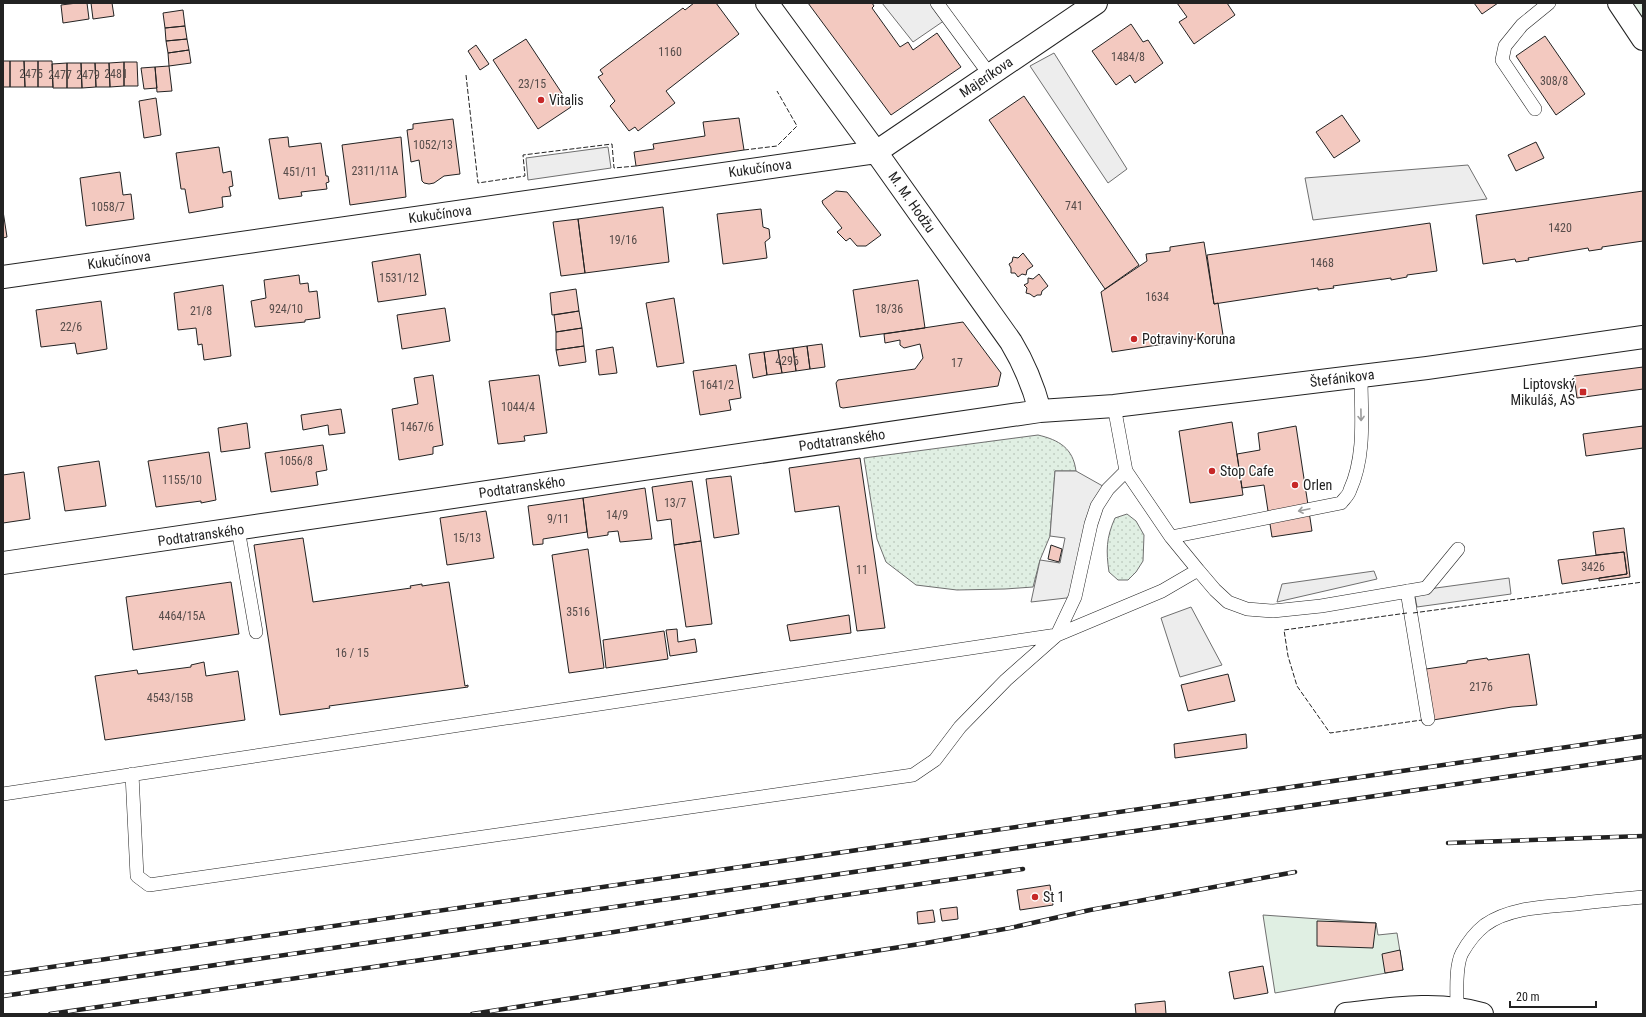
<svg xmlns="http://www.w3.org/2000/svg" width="1646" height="1017" font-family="'Roboto Condensed',sans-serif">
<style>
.grass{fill:url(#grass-dots);stroke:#6f6f6f}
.park{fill:url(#park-crowns);stroke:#6f6f6f}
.garden{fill:#e0efe3;stroke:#6f6f6f}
.parking{fill:#ededed;stroke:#6f6f6f}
.building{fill:#f3c9c0;stroke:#222}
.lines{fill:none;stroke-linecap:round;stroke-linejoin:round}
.lane-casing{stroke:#222;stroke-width:14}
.street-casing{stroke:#222;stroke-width:24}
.secondary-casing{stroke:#222;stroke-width:24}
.lane{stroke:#fff;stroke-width:13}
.street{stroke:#fff;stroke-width:22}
.secondary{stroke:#fff;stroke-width:22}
.rail-casing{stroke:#222;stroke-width:4.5}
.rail{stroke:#fff;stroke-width:3;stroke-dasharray:9;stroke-linecap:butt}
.fence{stroke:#222;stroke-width:1;stroke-dasharray:5 2;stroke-linecap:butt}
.oneway{stroke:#9c9c9c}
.poi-dot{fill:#c62828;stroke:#fff;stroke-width:1.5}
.labels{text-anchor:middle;stroke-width:3;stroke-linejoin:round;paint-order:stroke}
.number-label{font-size:12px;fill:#564c4a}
.street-label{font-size:14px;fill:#222;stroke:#fff}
.poi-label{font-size:14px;fill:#222;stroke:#fff;text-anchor:start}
</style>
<defs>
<pattern id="grass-dots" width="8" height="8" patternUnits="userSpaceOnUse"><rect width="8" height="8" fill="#e0efe3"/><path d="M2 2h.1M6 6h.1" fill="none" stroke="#c0cdc2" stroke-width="1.8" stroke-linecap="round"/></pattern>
<pattern id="park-crowns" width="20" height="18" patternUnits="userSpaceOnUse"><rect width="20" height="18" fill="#e0efe3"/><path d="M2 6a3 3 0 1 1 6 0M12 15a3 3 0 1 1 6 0" fill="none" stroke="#c0cdc2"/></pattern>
</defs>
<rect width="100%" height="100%" fill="#fff"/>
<path class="grass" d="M 1038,435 C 1059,440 1073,448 1076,471 L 1055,471 L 1050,536 L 1040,560 L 1033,587 L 1005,589 L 957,590 L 916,585 L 886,562 L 877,539 L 864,458 Z
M 1127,514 L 1136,521 L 1144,535 L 1143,561 L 1136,572 L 1128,580 L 1118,580 L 1109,572 C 1106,551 1106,538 1115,518 Z"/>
<path class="park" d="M 1630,3 L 1643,3 L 1643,26 Z"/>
<path class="garden" d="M 1263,915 L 1376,923 L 1378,935 L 1397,933 L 1403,970 L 1275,993 Z"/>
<path class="parking" d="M 882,3 L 935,3 L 948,18 L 913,42 Z
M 1054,53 L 1127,169 L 1108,183 L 1030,66 Z
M 608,147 L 611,168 L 528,180 L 526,158 Z
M 1468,165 L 1487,199 L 1313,220 L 1305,178 Z
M 1055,471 L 1076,471 L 1108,489 L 1075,597 L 1031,602 L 1040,560 L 1060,563 L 1065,538 L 1050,536 Z
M 1374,571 L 1377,579 L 1277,602 L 1282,584 Z
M 1509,578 L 1511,594 L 1417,607 L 1414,591 Z
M 1191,607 L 1222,665 L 1180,677 L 1161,618 Z"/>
<path class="building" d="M 77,3 L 87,3 L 89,19 L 63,23 L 61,5 Z
M 91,3 L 112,3 L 114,16 L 93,19 Z
M 694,3 L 716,3 L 739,34 L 666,91 L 675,103 L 638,131 L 635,127 L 629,131 L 610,106 L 615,101 L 598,77 L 603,74 L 600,70 L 683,8 L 685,10 Z
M 808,3 L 872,3 L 874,6 L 872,8 L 900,47 L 908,42 L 913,50 L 937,33 L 961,67 L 891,115 Z
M 1177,3 L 1227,3 L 1235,15 L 1194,44 L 1179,22 L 1187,17 Z
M 1474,3 L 1498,3 L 1482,14 Z
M 183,10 L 185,26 L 165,28 L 163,13 Z
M 1131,24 L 1143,42 L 1148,40 L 1163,63 L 1135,83 L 1130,75 L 1116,85 L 1092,51 Z
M 185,26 L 187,39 L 166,41 L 165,28 Z
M 1545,36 L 1585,94 L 1556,115 L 1516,56 Z
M 187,39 L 189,50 L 168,53 L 166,41 Z
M 526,39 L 571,107 L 538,129 L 493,60 Z
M 476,45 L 489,64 L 480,70 L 468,51 Z
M 189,50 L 191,63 L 169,66 L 168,53 Z
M 3,61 L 10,61 L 10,87 L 3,87 Z
M 10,61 L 24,61 L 25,87 L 10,87 Z
M 24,61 L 38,61 L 38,87 L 25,87 Z
M 38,61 L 52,61 L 53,87 L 38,87 Z
M 124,62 L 137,62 L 138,86 L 124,86 Z
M 124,62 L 124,86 L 110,87 L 109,63 Z
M 67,63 L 81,63 L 82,88 L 67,88 Z
M 67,63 L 67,88 L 53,88 L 52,64 Z
M 81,63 L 95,63 L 96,87 L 82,88 Z
M 95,63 L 109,63 L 110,87 L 96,87 Z
M 169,66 L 172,91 L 157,92 L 155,67 Z
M 155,67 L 157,88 L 144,89 L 141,68 Z
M 1024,96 L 1139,265 L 1105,289 L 989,120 Z
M 156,98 L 161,135 L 144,138 L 139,101 Z
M 1342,115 L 1360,141 L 1334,158 L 1316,132 Z
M 739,118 L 744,150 L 636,166 L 634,152 L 654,149 L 653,144 L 705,136 L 703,122 Z
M 453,119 L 460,174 L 444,176 L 434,183 L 429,184 L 424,183 L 422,181 L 419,160 L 411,162 L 407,130 L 413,129 L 413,124 Z
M 288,137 L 289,147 L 321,143 L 326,176 L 328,176 L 329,182 L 326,183 L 327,189 L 301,192 L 302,196 L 279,199 L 269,139 Z
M 401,137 L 406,197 L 350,205 L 342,145 Z
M 1536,142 L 1544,158 L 1516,171 L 1508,155 Z
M 219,147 L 223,173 L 231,171 L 233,186 L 229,187 L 231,196 L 222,197 L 223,207 L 189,213 L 185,189 L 181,189 L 176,153 Z
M 120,172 L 123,195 L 131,194 L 134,219 L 86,226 L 80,178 Z
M 836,191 L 847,192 L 881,235 L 866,246 L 857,246 L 850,238 L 846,241 L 837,232 L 842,228 L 823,204 L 822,201 Z
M 1643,191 L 1643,241 L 1602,247 L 1602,249 L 1589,251 L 1588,248 L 1528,258 L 1529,260 L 1516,262 L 1515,259 L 1483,264 L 1476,215 Z
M 663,207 L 669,262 L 585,273 L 578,219 Z
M 761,209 L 763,227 L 769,229 L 770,238 L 765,242 L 767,258 L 723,264 L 717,214 Z
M 3,211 L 7,237 L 3,238 Z
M 578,219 L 585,273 L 561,276 L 553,222 Z
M 1430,223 L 1437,271 L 1407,275 L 1407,277 L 1391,280 L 1391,278 L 1333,286 L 1334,288 L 1318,290 L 1318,288 L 1214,304 L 1207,255 Z
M 1204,242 L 1214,304 L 1218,303 L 1223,335 L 1112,352 L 1101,292 L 1147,261 L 1146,254 L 1170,251 L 1170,247 Z
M 1023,253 L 1033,266 L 1027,270 L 1026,275 L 1022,274 L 1018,277 L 1015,273 L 1011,273 L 1011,268 L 1009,264 L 1012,262 L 1013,257 L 1018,258 Z
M 420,254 L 426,295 L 378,302 L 372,262 Z
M 1039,274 L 1048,286 L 1042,291 L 1041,295 L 1037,295 L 1034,297 L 1030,294 L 1026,293 L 1027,288 L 1024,285 L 1028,283 L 1028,278 L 1033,279 Z
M 299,275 L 300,284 L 308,283 L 309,292 L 317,291 L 320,318 L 305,320 L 305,322 L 255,327 L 251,301 L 266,298 L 264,280 Z
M 918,280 L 925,328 L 860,337 L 853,290 Z
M 223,285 L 231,356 L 204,360 L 202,344 L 198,345 L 196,328 L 178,330 L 174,293 Z
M 576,289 L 579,311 L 552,315 L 550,293 Z
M 674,298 L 684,363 L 657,367 L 646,303 Z
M 101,301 L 107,349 L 77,354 L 75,343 L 41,347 L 36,310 Z
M 445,308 L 450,341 L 402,349 L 397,315 Z
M 579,311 L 582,328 L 556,332 L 554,315 Z
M 963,322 L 1001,373 L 998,386 L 843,408 L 840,407 L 836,383 L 838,380 L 915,369 L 923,358 L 920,344 L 904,348 L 900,345 L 900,340 L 885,343 L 884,334 Z
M 582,328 L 584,346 L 556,350 L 556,332 Z
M 822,344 L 825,367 L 810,369 L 807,346 Z
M 584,346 L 586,362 L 559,366 L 556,350 Z
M 807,346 L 810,369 L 796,371 L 793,348 Z
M 613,347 L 617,373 L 599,375 L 596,350 Z
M 793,348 L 796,371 L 782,373 L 778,350 Z
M 778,350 L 782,373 L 767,375 L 764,352 Z
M 764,352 L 767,375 L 753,378 L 749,354 Z
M 736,365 L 741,398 L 729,400 L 731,410 L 700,415 L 693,371 Z
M 1643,367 L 1643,389 L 1577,398 L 1574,376 Z
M 433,375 L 443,445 L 433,447 L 433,454 L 399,460 L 392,409 L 418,404 L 414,378 Z
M 539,375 L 547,433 L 524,436 L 525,441 L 498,444 L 489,381 Z
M 341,409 L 345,433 L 329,435 L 328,425 L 303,430 L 301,415 Z
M 1232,422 L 1243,495 L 1190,503 L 1179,431 Z
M 247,423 L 250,448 L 221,452 L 218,428 Z
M 1296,426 L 1312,531 L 1272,537 L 1264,485 L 1242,488 L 1237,454 L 1260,450 L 1258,433 Z
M 1643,426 L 1643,448 L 1586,456 L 1583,434 Z
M 323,445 L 327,470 L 316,472 L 318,485 L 271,492 L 265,453 Z
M 209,452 L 216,500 L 201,503 L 201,501 L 156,507 L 148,461 Z
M 860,458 L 885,628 L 857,631 L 839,506 L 795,512 L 789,468 Z
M 99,461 L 106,506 L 65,511 L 58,467 Z
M 24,472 L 30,519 L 3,523 L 3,475 Z
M 731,476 L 739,534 L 714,538 L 706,479 Z
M 692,481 L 701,541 L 674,545 L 671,519 L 657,521 L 652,487 Z
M 645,488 L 652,539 L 620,542 L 618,531 L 608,532 L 608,535 L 588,538 L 583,498 Z
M 583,498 L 587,532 L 543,539 L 543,544 L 533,545 L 528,506 Z
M 486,511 L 494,558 L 447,565 L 440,518 Z
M 1624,528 L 1630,577 L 1599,581 L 1599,578 L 1627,574 L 1624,552 L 1596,555 L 1593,532 Z
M 303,538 L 313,602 L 411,588 L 410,586 L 422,584 L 422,586 L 449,582 L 465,686 L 468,685 L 468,687 L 329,706 L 330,708 L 280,715 L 254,545 Z
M 701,541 L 712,624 L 686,627 L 674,545 Z
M 1051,545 L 1062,549 L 1059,562 L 1048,559 Z
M 588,549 L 604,668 L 569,673 L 552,555 Z
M 1624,552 L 1627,574 L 1562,584 L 1558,560 Z
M 231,582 L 239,634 L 133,650 L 126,597 Z
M 849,615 L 851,633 L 790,641 L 787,625 Z
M 677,629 L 678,642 L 695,639 L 697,652 L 670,656 L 666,630 Z
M 664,631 L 668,659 L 606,668 L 603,640 Z
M 1529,654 L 1537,705 L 1512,707 L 1433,720 L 1426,669 L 1467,663 L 1467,661 L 1487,658 L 1488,660 Z
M 204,662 L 206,676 L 238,671 L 245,720 L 105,740 L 95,676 L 137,670 L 138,674 L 191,667 L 191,665 Z
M 1228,674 L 1235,701 L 1188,711 L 1181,685 Z
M 1246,734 L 1247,748 L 1175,758 L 1174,744 Z
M 1050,885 L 1053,905 L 1020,910 L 1017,890 Z
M 957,907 L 958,919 L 942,921 L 940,909 Z
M 933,910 L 935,922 L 918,924 L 917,912 Z
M 1317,921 L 1376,923 L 1373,948 L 1317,946 Z
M 1400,950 L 1403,970 L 1385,973 L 1382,954 Z
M 1263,966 L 1268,993 L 1234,999 L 1229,972 Z
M 1165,1001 L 1166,1014 L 1136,1014 L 1135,1004 Z"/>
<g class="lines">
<g class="lane-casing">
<path id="lane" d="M 937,3 L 990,75
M 1535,109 L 1502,60 L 1505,46 L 1522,25 L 1549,3
M 238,529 L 256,632
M 1171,537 L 1341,503 C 1344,499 1349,495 1350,490 C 1366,455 1361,414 1361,376
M 1198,570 L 1215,590 L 1228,602 L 1247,609 L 1273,611 L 1321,606 L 1426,588 L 1458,549
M 1407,591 L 1428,719
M 132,774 L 137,876 L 149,885 L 913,775 L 935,760 L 960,727 L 1006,680 L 1057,635 L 1075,597 L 1091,524 L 1097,506 L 1108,489 L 1126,471
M 3,794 L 1057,635 L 1162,591 L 1198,570 L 1171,537 L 1126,471 L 1114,406
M 1457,1008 C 1457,993 1455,966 1462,953 C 1467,944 1476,932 1485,925 C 1510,907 1546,907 1576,904 C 1598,901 1621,899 1643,897"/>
</g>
<g class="street-casing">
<path id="street" d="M 767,3 L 876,152 L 1011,342 C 1025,365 1033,385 1040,411
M 1619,3 L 1643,39
M 3,277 L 876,152 L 1096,3
M 3,563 L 1040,411 L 1114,406 L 1427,368 L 1643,337"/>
</g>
<g class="secondary-casing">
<path id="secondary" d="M 1346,1014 C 1390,1009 1439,1001 1482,1014"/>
</g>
<use href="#lane" class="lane"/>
<use href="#street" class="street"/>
<use href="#secondary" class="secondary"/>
<g class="rail-casing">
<path id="rail" d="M 1448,843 L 1643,836
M 3,974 L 1643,736
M 3,996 L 1643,757
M 50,1014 L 614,932 L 818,899 L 1023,869
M 472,1014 L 926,943 L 1010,928 L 1090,910 L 1295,872"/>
</g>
<use href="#rail" class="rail"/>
<path class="fence" d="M 466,75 L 478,183 L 525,176 L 523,155 L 612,144 L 614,168 L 636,166
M 744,150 L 777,146 L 797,126 L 777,91
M 1407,613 L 1284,630 L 1288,656 L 1297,686 L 1330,733 L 1422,720
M 1413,613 L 1643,582"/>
</g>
<defs><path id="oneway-shaft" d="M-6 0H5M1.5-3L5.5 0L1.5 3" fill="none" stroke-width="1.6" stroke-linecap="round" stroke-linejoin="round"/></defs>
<g class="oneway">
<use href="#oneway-shaft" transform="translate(1361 415) rotate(89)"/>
<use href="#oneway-shaft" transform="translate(1304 510) rotate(168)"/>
</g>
<g class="poi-dot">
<circle cx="541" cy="100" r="4"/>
<circle cx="1134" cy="339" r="4"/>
<rect x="1579" y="388" width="8" height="8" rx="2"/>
<circle cx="1212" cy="471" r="4"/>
<circle cx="1295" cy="485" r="4"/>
<circle cx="1035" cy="897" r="4"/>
</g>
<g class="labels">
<g class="number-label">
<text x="670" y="56">1160</text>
<text x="1128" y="61">1484/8</text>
<text x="31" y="78">2475</text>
<text x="116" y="78">2481</text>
<text x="60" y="79">2477</text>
<text x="88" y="79">2479</text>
<text x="1554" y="85">308/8</text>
<text x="532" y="88">23/15</text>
<text x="433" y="149">1052/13</text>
<text x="375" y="175">2311/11A</text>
<text x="300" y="176">451/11</text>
<text x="1074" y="210">741</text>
<text x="108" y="211">1058/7</text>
<text x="1560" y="232">1420</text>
<text x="623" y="244">19/16</text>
<text x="1322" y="267">1468</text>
<text x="399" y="282">1531/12</text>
<text x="1157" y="301">1634</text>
<text x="286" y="313">924/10</text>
<text x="889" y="313">18/36</text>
<text x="201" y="315">21/8</text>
<text x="71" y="331">22/6</text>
<text x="787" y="365">4296</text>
<text x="957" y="367">17</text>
<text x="717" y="389">1641/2</text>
<text x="518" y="411">1044/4</text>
<text x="417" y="431">1467/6</text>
<text x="296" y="465">1056/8</text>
<text x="182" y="484">1155/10</text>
<text x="675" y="507">13/7</text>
<text x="617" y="519">14/9</text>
<text x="558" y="523">9/11</text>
<text x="467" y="542">15/13</text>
<text x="1593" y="571">3426</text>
<text x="862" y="574">11</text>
<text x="578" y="616">3516</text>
<text x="182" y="620">4464/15A</text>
<text x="352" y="657">16 / 15</text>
<text x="1481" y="691">2176</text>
<text x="170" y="702">4543/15B</text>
</g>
<g class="street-label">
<text transform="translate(986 77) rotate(-34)" y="5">Majeríkova</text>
<text transform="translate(760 168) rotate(-8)" y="5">Kukučínova</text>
<text transform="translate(912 202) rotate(55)" y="5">M. M. Hodžu</text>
<text transform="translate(440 214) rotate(-8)" y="5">Kukučínova</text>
<text transform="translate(119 260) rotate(-8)" y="5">Kukučínova</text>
<text transform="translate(1342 378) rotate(-7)" y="5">Štefánikova</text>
<text transform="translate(842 440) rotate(-8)" y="5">Podtatranského</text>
<text transform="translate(522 487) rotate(-8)" y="5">Podtatranského</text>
<text transform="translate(201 535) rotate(-8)" y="5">Podtatranského</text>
</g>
<g class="poi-label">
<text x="549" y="105">Vitalis</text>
<text x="1142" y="344">Potraviny Koruna</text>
<text x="1575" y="389" text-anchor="end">Liptovský<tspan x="1575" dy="16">Mikuláš, AS</tspan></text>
<text x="1220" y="476">Stop Cafe</text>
<text x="1303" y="490">Orlen</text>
<text x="1043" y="902">St 1</text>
</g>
</g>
<rect width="1646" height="1017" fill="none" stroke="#222222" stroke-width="8"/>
<path d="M1510 1001v6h86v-6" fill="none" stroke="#222222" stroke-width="2"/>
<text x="1516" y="1001" font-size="12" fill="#222222" stroke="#ffffff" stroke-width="3" paint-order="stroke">20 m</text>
</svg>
